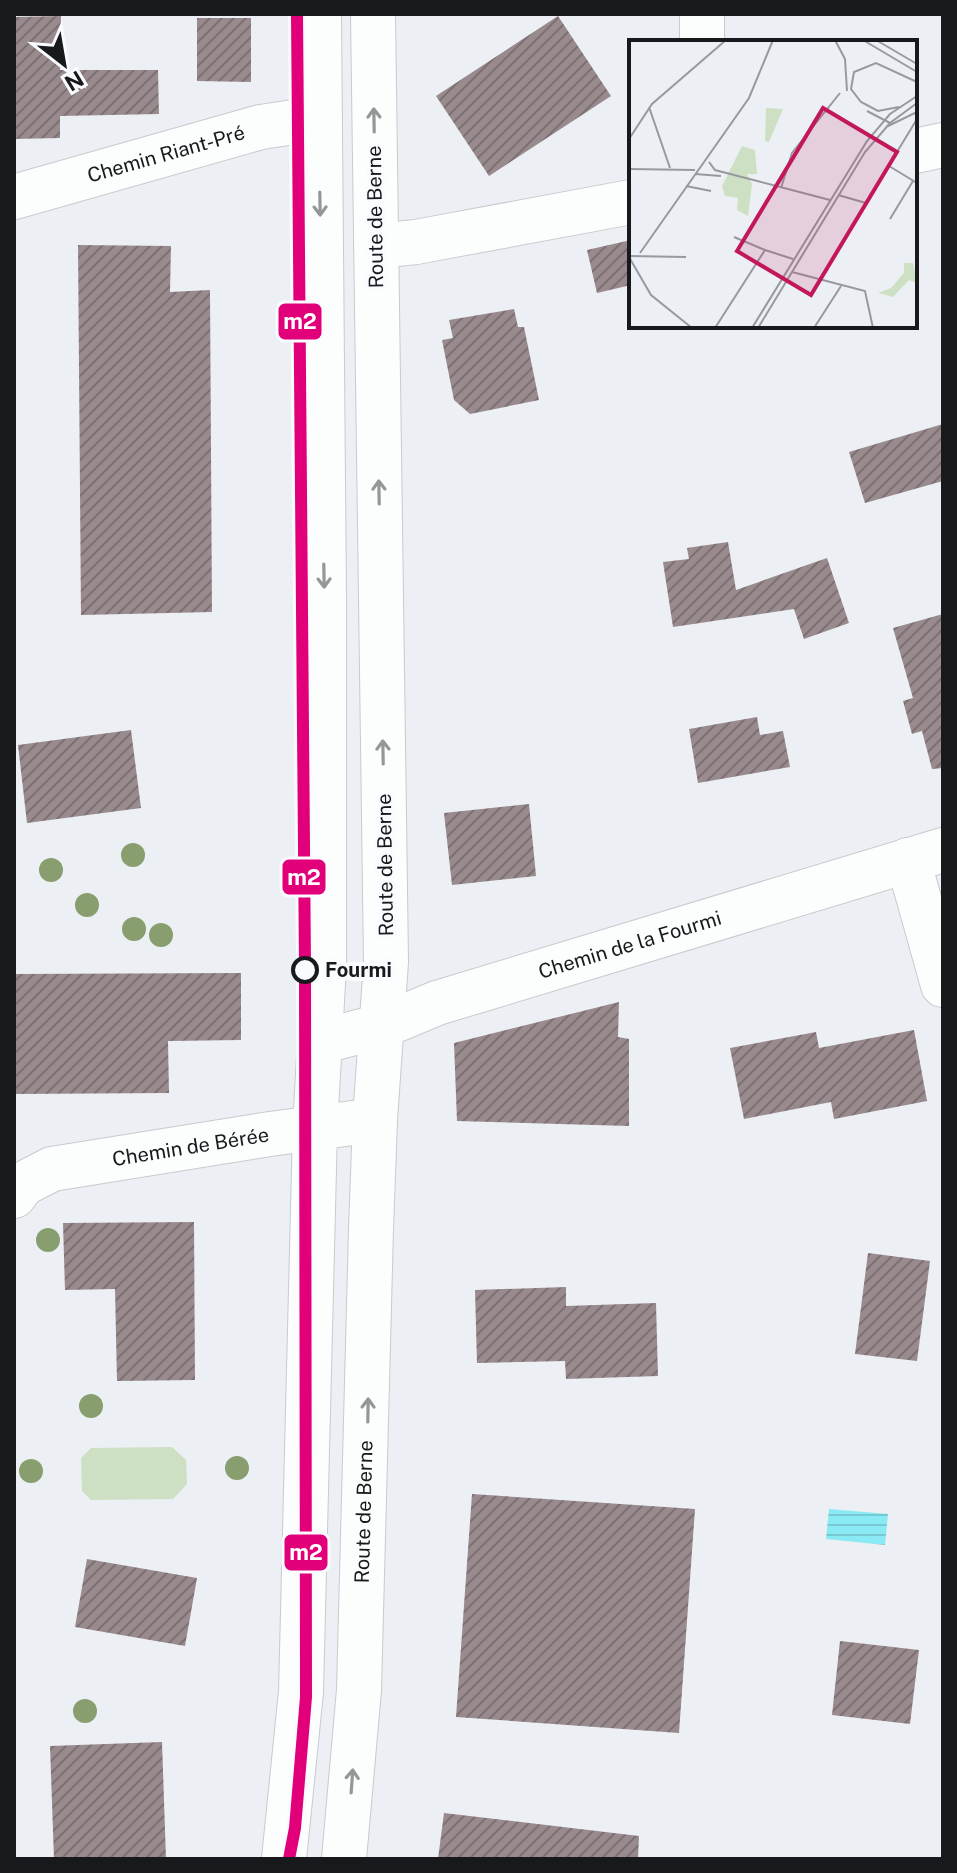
<svg xmlns="http://www.w3.org/2000/svg" width="957" height="1873" font-family="'Public Sans',sans-serif">
<style>
.pitch{fill:#cee0c3}
.water{fill:url(#water-rules)}
.building{fill:url(#building-hatch)}
.lines{fill:none;stroke-linecap:round;stroke-linejoin:round}
.minor-casing{stroke:#c8cace;stroke-width:46}
.major-casing{stroke:#c8cace;stroke-width:46}
.minor{stroke:#fcfdfd;stroke-width:44}
.major{stroke:#fcfdfd;stroke-width:44}
.metro-1-casing{stroke:#f9fbff;stroke-width:18}
.metro-1{stroke:#e2007a;stroke-width:12}
.tree{fill:#889e6e}
.oneway{stroke:#959698}
.stop-dot{fill:#f9fbff;stroke:#17191c;stroke-width:4}
.labels{text-anchor:middle;stroke-width:8;stroke-linejoin:round;paint-order:stroke}
.street-label{font-size:20px;fill:#17191c;stroke:#f9fbff}
.stop-label{font-size:20px;font-weight:bold;fill:#17191c;stroke:#f9fbff;text-anchor:start}
.inset-road{fill:none;stroke:#97999e;stroke-width:2}
.view{fill:#c2185b;fill-opacity:0.15;stroke:#c2185b;stroke-width:4}
.inset-edge{fill:none;stroke:#17191c;stroke-width:4}
.line-badge{stroke:#f9fbff;stroke-width:3}
.badge-label{font-size:22px;text-anchor:middle;font-weight:bold;fill:#fff}
</style>
<defs>
<pattern id="water-rules" width="6" height="5" patternUnits="userSpaceOnUse" patternTransform="scale(2)"><rect width="6" height="5" fill="#89eaf4"/><path d="M0 2.5h6" fill="none" stroke="#76c8d1"/></pattern>
<pattern id="building-hatch" width="6" height="6" patternUnits="userSpaceOnUse" patternTransform="scale(2)"><rect width="6" height="6" fill="#998a8d"/><path d="M-1 1l2-2M0 6l6-6M5 7l2-2" fill="none" stroke="#7c7072"/></pattern>
</defs>
<rect width="100%" height="100%" fill="#eceff4"/>
<path class="pitch" d="M 172,1447 L 186,1460 L 187,1484 L 173,1499 L 91,1500 L 82,1491 L 81,1458 L 91,1448 Z"/>
<path class="water" d="M 829,1509 L 888,1514 L 885,1545 L 826,1539 Z"/>
<path class="building" d="M 61,16 L 60,70 L 158,70 L 159,114 L 60,116 L 60,138 L 14,139 L 14,17 Z
M 558,16 L 611,96 L 489,176 L 436,96 Z
M 197,18 L 251,18 L 251,82 L 197,81 Z
M 631,240 L 631,285 L 597,293 L 587,250 Z
M 78,245 L 171,246 L 170,292 L 210,290 L 212,612 L 81,615 Z
M 514,309 L 518,327 L 524,327 L 539,400 L 470,414 L 454,400 L 442,340 L 453,338 L 449,320 Z
M 943,424 L 943,481 L 865,503 L 849,452 Z
M 728,542 L 736,590 L 827,558 L 849,623 L 804,639 L 794,609 L 673,627 L 663,562 L 689,559 L 687,548 Z
M 943,614 L 943,768 L 932,769 L 922,731 L 912,734 L 903,701 L 913,698 L 893,628 Z
M 757,717 L 760,735 L 783,731 L 790,767 L 698,783 L 689,729 Z
M 131,730 L 141,808 L 27,823 L 18,745 Z
M 529,804 L 536,876 L 452,885 L 444,813 Z
M 241,973 L 241,1040 L 168,1041 L 169,1093 L 14,1094 L 14,974 Z
M 619,1002 L 618,1037 L 629,1039 L 629,1126 L 457,1121 L 454,1043 Z
M 914,1030 L 927,1101 L 834,1119 L 831,1102 L 744,1119 L 730,1048 L 816,1032 L 819,1048 Z
M 194,1222 L 195,1380 L 117,1381 L 115,1289 L 65,1290 L 63,1223 Z
M 868,1253 L 930,1261 L 917,1361 L 855,1354 Z
M 566,1287 L 566,1306 L 656,1303 L 658,1376 L 566,1379 L 565,1361 L 477,1363 L 475,1290 Z
M 472,1494 L 695,1509 L 679,1733 L 456,1717 Z
M 87,1559 L 197,1578 L 185,1646 L 75,1627 Z
M 840,1641 L 919,1650 L 910,1724 L 832,1715 Z
M 162,1742 L 166,1859 L 54,1859 L 50,1746 Z
M 444,1813 L 639,1836 L 638,1859 L 438,1859 Z"/>
<g class="lines">
<g class="minor-casing">
<g id="minor">
<path d="M 702,14 L 702,42"/>
<path d="M 915,151 L 943,145"/>
<path id="s1" d="M 14,197 L 261,127 L 320,118"/>
<path d="M 376,246 L 416,242 L 631,202"/>
<path d="M 908,860 L 943,985"/>
<path id="s2" d="M 319,1042 L 382,1026 L 437,1003 L 943,850"/>
<path id="s3" d="M 14,1196 L 23,1184 L 52,1169 L 270,1134 L 375,1120"/>
</g>
</g>
<g class="major-casing">
<g id="major">
<path d="M 284,1859 L 301,1692 L 315,1129 L 324,965 L 324,599 L 319,14"/>
<path id="s4" d="M 344,1859 L 359,1690 L 371,1229 L 375,1120 L 386,962 L 373,14"/>
</g>
</g>
<use href="#minor" class="minor"/>
<use href="#major" class="major"/>
<g class="metro-1-casing">
<path id="metro-1" d="M 289,1859 L 295,1828 L 306,1697 L 305,966 L 297,14"/>
</g>
<use href="#metro-1" class="metro-1"/>
</g>
<g class="tree">
<circle cx="133" cy="855" r="12"/>
<circle cx="51" cy="870" r="12"/>
<circle cx="87" cy="905" r="12"/>
<circle cx="134" cy="929" r="12"/>
<circle cx="161" cy="935" r="12"/>
<circle cx="48" cy="1240" r="12"/>
<circle cx="91" cy="1406" r="12"/>
<circle cx="237" cy="1468" r="12"/>
<circle cx="31" cy="1471" r="12"/>
<circle cx="85" cy="1711" r="12"/>
</g>
<defs><path id="oneway-shaft" d="M-6 0H5M1.5-3L5.5 0L1.5 3" fill="none" stroke-width="1.6" stroke-linecap="round" stroke-linejoin="round" transform="scale(2)"/></defs>
<g class="oneway">
<use href="#oneway-shaft" transform="translate(374 120) rotate(-91)"/>
<use href="#oneway-shaft" transform="translate(320 204) rotate(89)"/>
<use href="#oneway-shaft" transform="translate(379 492) rotate(-91)"/>
<use href="#oneway-shaft" transform="translate(324 576) rotate(89)"/>
<use href="#oneway-shaft" transform="translate(383 752) rotate(-91)"/>
<use href="#oneway-shaft" transform="translate(368 1410) rotate(-89)"/>
<use href="#oneway-shaft" transform="translate(352 1781) rotate(-86)"/>
</g>
<circle class="stop-dot" cx="305" cy="970" r="12"/>
<g class="labels">
<g class="street-label">
<text dy="7" stroke="none"><textPath href="#s1" startOffset="158">Chemin Riant-Pré</textPath></text>
<text transform="translate(375 217) rotate(-91)" y="7">Route de Berne</text>
<text transform="translate(385 865) rotate(-91)" y="7">Route de Berne</text>
<text dy="7" stroke="none"><textPath href="#s2" startOffset="326">Chemin de la Fourmi</textPath></text>
<text dy="7" stroke="none"><textPath href="#s3" startOffset="188">Chemin de Bérée</textPath></text>
<text dy="7" stroke="none"><textPath href="#s4" startOffset="348">Route de Berne</textPath></text>
</g>
<g class="stop-label">
<text x="325" y="977">Fourmi</text>
</g>
</g>
<g transform="translate(629 40)">
<rect width="288" height="288" fill="#eceff4"/>
<path d="M 137,68 L 154,69 L 140,102 L 136,101 ZM 113,106 L 126,110 L 128,134 L 118,134 L 123,144 L 119,176 L 108,170 L 109,158 L 96,156 L 93,146 ZM 275,223 L 284,223 L 288,243 L 280,240 L 264,257 L 249,253 L 262,248 L 275,233 Z" fill="#cee0c3"/>
<path class="inset-road" d="M 206,0 L 216,19 L 218,51M 234,0 L 288,32M 247,0 L 288,24M 20,67 L 41,128M 270,67 L 249,71 L 232,62 L 222,49 L 225,32 L 247,23 L 288,42M 238,71 L 261,83M 257,87 L 288,72M 0,99 L 23,64 L 97,0M 80,122 L 86,130 L 201,160M 260,126 L 288,143M 0,129 L 66,130M 66,134 L 92,136M 57,146 L 82,151M 152,148 L 163,113 L 211,53M 209,155 L 237,163 L 288,79M 261,179 L 284,141M 105,197 L 136,210M 11,213 L 120,58 L 144,0M 0,216 L 57,217M 0,217 L 22,255 L 63,288M 163,232 L 236,251 L 244,288M 86,288 L 136,210 L 164,219M 123,288 L 238,101 L 261,74 L 288,56M 129,288 L 236,112 L 261,83 L 288,63M 185,288 L 212,246"/>
<path class="view" d="M 194,68 L 268,112 L 182,255 L 108,211 Z"/>
<rect width="288" height="288" class="inset-edge"/>
</g>
<g class="line-badge">
<rect x="277" y="302" width="46" height="39" rx="8" fill="#e2007a"/>
<rect x="281" y="858" width="46" height="38" rx="8" fill="#e2007a"/>
<rect x="283" y="1533" width="46" height="39" rx="8" fill="#e2007a"/>
</g>
<g class="badge-label">
<text x="300" y="329">m2</text>
<text x="304" y="885">m2</text>
<text x="306" y="1560">m2</text>
</g>
<rect width="957" height="1873" fill="none" stroke="#17191c" stroke-width="32"/>
<g transform="translate(64 64) rotate(149)" stroke="#f9fbff" stroke-width="6" paint-order="stroke">
<path d="M0-6L14 30L0 20L-14 30Z" fill="#17191c"/>
<text y="-12" font-size="22" font-weight="bold" text-anchor="middle" fill="#17191c">N</text>
</g>
</svg>
